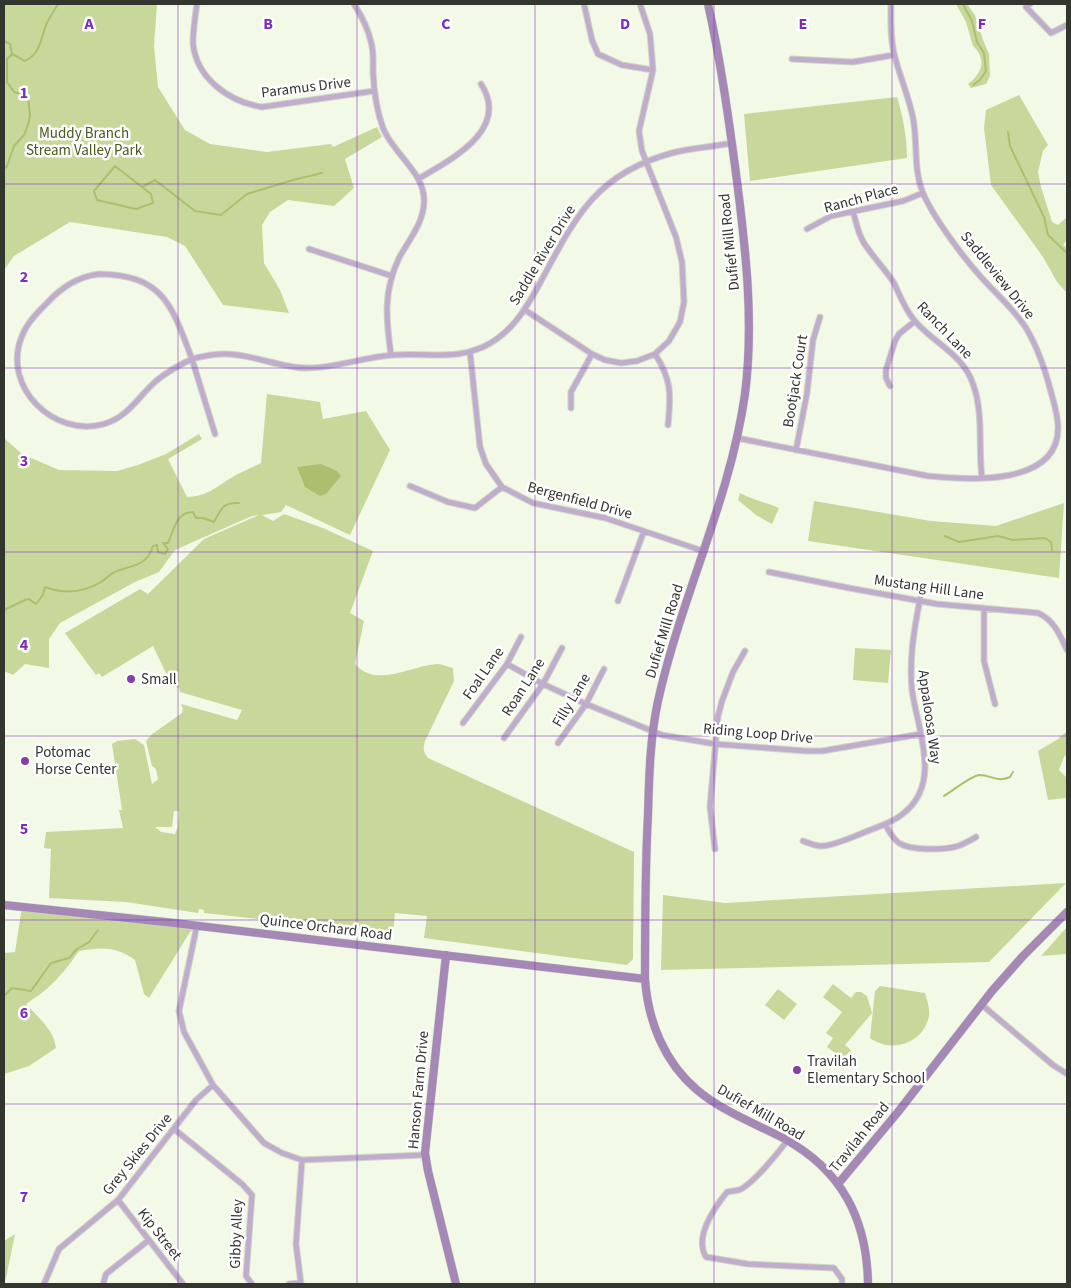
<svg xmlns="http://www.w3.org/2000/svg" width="1071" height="1288" font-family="'Source Sans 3',sans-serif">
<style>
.green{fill:#c8d89a;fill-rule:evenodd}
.water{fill:#acbf6e}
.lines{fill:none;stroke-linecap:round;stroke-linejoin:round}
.stream{stroke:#acbf6e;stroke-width:2}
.street-casing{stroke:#d0d6c6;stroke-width:7}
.secondary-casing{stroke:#d0d6c6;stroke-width:9}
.street{stroke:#c0accc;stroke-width:5}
.secondary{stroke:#a588b6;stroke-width:8}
.grid{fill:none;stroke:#7b2cbf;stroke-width:1;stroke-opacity:0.55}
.poi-dot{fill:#873cad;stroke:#fff;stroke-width:2}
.labels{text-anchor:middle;stroke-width:5;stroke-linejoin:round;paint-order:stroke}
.street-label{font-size:15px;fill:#33352f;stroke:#fff}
.park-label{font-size:15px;fill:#4c581d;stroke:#fff}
.poi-label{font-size:15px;fill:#33352f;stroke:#fff;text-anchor:start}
.grid-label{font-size:16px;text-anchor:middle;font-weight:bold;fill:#7b2cbf;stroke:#fff;stroke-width:5;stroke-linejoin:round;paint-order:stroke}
</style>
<rect width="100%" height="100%" fill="#f3f9e7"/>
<path class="green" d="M 4,4 L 157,4 L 154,46 L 158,87 L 185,130 L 210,144 L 267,152 L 331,144 L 333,147 L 377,127 L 382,137 L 345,159 L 354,188 L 334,206 L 288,200 L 270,212 L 262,225 L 264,263 L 280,290 L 289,313 L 223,305 L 185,246 L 167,237 L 70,222 L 14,256 L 4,270 Z
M 956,4 L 967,4 L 975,15 L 983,40 L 989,54 L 990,76 L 986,84 L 971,88 L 968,84 C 981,74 988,60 973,46 L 966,22 Z
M 1019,95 L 1048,145 L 1043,151 L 1038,172 L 1041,187 L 1052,222 L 1058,225 L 1067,217 L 1067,240 L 1063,245 L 1067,248 L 1067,293 L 1057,282 L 1043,257 L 991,185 L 984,128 L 986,110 Z
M 897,97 C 903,117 907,137 907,158 L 750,181 L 744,114 Z
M 267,394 L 320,402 L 323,419 L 366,411 L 390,450 L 350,535 L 286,505 L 281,512 L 262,515 L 273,521 L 284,514 L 323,528 L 373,551 L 350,613 L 364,621 L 355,664 C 376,689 411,665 438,664 C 442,664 448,667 453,668 L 454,681 L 425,741 C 423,748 423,752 428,758 L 634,852 L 633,959 L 627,965 L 424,938 L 427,916 L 395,913 L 393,934 L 204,913 L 204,910 L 199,909 L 198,913 L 126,902 L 49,898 L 51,849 L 44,848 L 46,832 L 123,828 L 119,810 L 122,810 L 112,744 L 117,741 L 135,739 L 144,745 L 152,784 L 158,779 L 156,769 L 152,766 L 146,741 L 151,735 L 182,713 L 183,709 L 181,704 L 237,720 L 242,710 L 180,692 L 179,688 L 172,686 L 153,646 L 102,677 L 99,673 L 96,675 L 65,633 L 140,589 L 148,594 L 204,539 L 259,515 L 252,516 L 175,550 L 159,572 L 135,582 L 60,623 L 49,639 L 49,668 L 25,664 L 13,675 L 4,671 L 4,438 L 22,454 L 59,470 L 117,471 L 138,465 L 166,454 L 199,434 L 202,439 L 168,459 L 187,497 C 208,496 214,488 231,478 C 240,472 251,468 261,463 ZM 174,811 L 179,811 L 178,827 L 175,834 L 161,832 L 155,827 L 172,827 Z
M 740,493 C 753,500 766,502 779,508 L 772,524 L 756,515 L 738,500 Z
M 814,501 L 931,521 L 996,526 L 1064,503 L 1059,578 L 808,541 Z
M 855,648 L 891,650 L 888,683 L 853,680 Z
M 1067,731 L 1067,754 L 1064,757 L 1059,770 L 1067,778 L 1067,798 L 1048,800 L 1038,751 L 1058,739 Z
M 1066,883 L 989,962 L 661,970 L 663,895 L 725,903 Z
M 22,907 L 200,926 L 190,932 L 149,998 L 144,994 L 135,960 C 115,946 102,947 79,951 C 62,975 51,988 26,1004 C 38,1017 54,1030 56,1048 L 29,1066 L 4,1074 L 4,953 L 15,952 Z
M 1067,927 L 1067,954 L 1041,956 Z
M 833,984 L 851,998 L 856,992 L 861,992 L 867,996 L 872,1013 L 845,1045 L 851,1050 L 843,1059 L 827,1047 L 833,1038 L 826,1033 L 842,1012 L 823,997 Z
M 880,986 L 925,993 C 927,1000 930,1008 929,1016 C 924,1043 891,1054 870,1038 L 875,991 Z
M 778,989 L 797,1004 L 784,1020 L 765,1005 Z
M 15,1234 L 6,1278 L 4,1283 L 4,1241 Z"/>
<path class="water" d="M 321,464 L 337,471 L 341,476 L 326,494 L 320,496 L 305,487 L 297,467 Z"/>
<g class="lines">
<path class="stream" d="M 963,4 L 972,21 L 977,42 L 984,53 L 986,71 L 980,80 L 973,85
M 4,41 L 10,44 L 12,54
M 1008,132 L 1010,146 L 1044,217 L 1048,235 L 1067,253
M 115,166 L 151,194 L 153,203 L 136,209 L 97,200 L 94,191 Z
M 4,169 L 7,166 L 14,146 L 24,135 L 28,125 L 30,115 L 28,98 L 23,95 L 14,92 L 7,82 L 7,59 L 12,54 L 25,61 C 40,54 41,39 46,25 C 49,18 54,11 58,4
M 142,187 L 155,180 L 195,211 L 221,215 L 247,194 L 293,180 L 322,173
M 945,536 L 959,542 L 998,536 L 1013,540 L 1045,538 L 1051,542 L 1052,550
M 4,610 L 25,600 L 29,599 L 36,604 L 43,595 L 45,587 C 64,594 83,593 101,582 C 106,579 111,573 117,571 C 133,565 147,566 153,546 L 157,545 L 158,552 L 165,554 L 168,549 L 163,543 L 168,543 C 174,530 176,512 193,512 L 196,518 L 203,518 L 214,522 C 221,509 223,502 239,503
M 944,796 C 952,791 971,776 979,775 C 992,775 997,783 1010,777 L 1013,772
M 4,996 L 12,988 L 31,991 L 51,963 L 69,958 L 77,949 L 89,942 L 98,930"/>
<g class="street-casing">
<path id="street" d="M 197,4 C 195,17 193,29 193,43 C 196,78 229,102 262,107 L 374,91
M 354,4 C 361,15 368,28 371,42 C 374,51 373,62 373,72 C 374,91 376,109 383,128 C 393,154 426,173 424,203 C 423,224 408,241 399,258 C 383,292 386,319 391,355
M 584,4 L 592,40 L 598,54 L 622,65 L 653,70
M 1030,4 L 1026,7 L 1051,33 L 1067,25
M 792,59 L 853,62 L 894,55
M 418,179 C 450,160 511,130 481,84
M 853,211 C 856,222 858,234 864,243 C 873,257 885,269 894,283 C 900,296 905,309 914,320 C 933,343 963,354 973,384 C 984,414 978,447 982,478
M 807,229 L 831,216 L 903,201 L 923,193
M 309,249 L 392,276
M 99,274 C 164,275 172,306 192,359 C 179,365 167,372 156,381 C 138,397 128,417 104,424 C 54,438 1,387 22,336 C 27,323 37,313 47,303 C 62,287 77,277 99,274 Z
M 525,310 L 592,354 L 605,360 L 621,363 L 637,361 L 655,354 L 669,341 L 680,322 L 684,302 L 682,262 L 676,237 L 642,151 L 639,131 L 653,70 L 650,34 L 640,4
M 470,352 L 480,447 L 486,464 L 502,487 L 533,503 L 605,518 L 703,551
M 655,354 C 672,380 671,395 668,425
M 890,386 L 886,378 L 886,370 L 895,341 L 899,334 L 915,321
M 571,408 L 571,392 L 592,354
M 215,434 L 192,359 C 203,356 213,354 225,354 C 253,354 279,368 307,368 C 336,368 364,357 393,355 C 425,352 451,361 483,347 C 511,334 526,309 540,283 C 575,218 595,174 672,153 C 691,148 712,147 732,143
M 737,438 L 928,476 C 968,480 1061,487 1058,425 C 1057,414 1054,402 1051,392 C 1045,369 1038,348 1026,328 C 1014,309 996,294 981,277 C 963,257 933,217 923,193 C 913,169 918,143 913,118 C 909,97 900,77 895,57 C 890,40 891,21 891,4
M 796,450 L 807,393 L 813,340 L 820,317
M 410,486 L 448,502 L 475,508 L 502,487
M 769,572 L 849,588 L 937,604 L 1038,613 C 1054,620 1060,635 1067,650
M 618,601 L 644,531
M 984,608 L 984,661 L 995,704
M 507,664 L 543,684 L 586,704 L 662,735 L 715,744 L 806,751 L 822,751 L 921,734
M 463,723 L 507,664 L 521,637
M 504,738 L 543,684 L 562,648
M 558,743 L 586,704 L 604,669
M 885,824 C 889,831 892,838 899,843 C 911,851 945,850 958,846 C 964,844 971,840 976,837
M 803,841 C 809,843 815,846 821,846 C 833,846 853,837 865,832 C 878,827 894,822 905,812 C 942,781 917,729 912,690 C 909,659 914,630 920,599
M 715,849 L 710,807 L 718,716 L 722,701 L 733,672 L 745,651
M 197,925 L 179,1011 L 184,1032 L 213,1085 L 264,1143 L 282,1153 L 302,1160 L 425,1155
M 982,1005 L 1053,1065 L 1067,1074
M 174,1129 L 242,1184 L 252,1195 L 246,1276 L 252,1284
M 787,1141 C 778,1153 752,1185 739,1190 C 735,1191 731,1191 727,1192 C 715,1207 694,1237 706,1257 L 748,1264 L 834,1268 L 842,1279 L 842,1284
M 118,1200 L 183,1284
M 44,1284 L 59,1249 L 118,1200 L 196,1100 L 213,1085
M 103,1284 L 106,1274 L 149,1240
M 289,1284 L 301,1283
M 301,1284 L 296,1244 L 302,1160"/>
</g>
<g class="secondary-casing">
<path id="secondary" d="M 708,4 C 721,62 729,121 737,181 C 746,252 754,323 745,394 C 730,500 681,597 658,701 C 650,738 649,777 648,815 C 645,870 645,924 645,979 C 648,1021 664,1062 697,1090 C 722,1111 754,1123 783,1138 C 842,1170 867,1219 868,1284
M 4,905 L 174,923 L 645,979
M 446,955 L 425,1153 L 428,1171 L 456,1284
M 838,1184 L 898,1112 L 992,991 L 1023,956 L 1067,912"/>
</g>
<use href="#street" class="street"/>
<use href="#secondary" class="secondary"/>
</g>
<path class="grid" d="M 178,4 L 178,1284M 357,4 L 357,1284M 535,4 L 535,1284M 714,4 L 714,1284M 892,4 L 892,1284M 4,184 L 1067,184M 4,368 L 1067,368M 4,552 L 1067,552M 4,736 L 1067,736M 4,920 L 1067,920M 4,1104 L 1067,1104"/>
<g class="poi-dot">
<circle cx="131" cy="679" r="5"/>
<circle cx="25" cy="761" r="5"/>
<circle cx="797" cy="1070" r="5"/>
</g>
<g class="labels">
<g class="street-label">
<text transform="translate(306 87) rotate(-7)" y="5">Paramus Drive</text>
<text transform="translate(861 198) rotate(-15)" y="5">Ranch Place</text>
<text transform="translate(729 242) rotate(-96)" y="5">Dufief Mill Road</text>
<text transform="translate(542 255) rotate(-59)" y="5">Saddle River Drive</text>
<text transform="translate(998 275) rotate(51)" y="5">Saddleview Drive</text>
<text transform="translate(945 330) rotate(46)" y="5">Ranch Lane</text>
<text transform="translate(795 381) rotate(-81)" y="5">Bootjack Court</text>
<text transform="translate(580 500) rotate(15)" y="5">Bergenfield Drive</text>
<text transform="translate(929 587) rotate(8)" y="5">Mustang Hill Lane</text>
<text transform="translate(664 631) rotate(-73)" y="5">Dufief Mill Road</text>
<text transform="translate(483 673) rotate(-55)" y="5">Foal Lane</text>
<text transform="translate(523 687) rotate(-57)" y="5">Roan Lane</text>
<text transform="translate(571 700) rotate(-59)" y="5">Filly Lane</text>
<text transform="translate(930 717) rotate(82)" y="5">Appaloosa Way</text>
<text transform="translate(758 733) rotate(5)" y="5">Riding Loop Drive</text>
<text transform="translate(326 927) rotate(7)" y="5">Quince Orchard Road</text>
<text transform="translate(418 1090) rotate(-85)" y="5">Hanson Farm Drive</text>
<text transform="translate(761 1112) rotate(30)" y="5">Dufief Mill Road</text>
<text transform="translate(859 1137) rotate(-51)" y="5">Travilah Road</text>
<text transform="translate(137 1154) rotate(-51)" y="5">Grey Skies Drive</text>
<text transform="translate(160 1234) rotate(52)" y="5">Kip Street</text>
<text transform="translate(236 1234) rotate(-88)" y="5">Gibby Alley</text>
</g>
<g class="park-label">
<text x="84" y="138">Muddy Branch<tspan x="84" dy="17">Stream Valley Park</tspan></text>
</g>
<g class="poi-label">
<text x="141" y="684">Small</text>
<text x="35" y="757">Potomac<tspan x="35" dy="17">Horse Center</tspan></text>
<text x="807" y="1066">Travilah<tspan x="807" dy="17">Elementary School</tspan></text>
</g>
</g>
<g class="grid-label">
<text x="89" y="29">A</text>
<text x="268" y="29">B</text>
<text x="446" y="29">C</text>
<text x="625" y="29">D</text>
<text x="803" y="29">E</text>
<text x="982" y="29">F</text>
<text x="24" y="98">1</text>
<text x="24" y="282">2</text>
<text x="24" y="466">3</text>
<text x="24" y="650">4</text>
<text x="24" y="834">5</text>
<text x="24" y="1018">6</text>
<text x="24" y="1202">7</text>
</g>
<rect width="1071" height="1288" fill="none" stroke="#33352f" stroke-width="10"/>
</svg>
